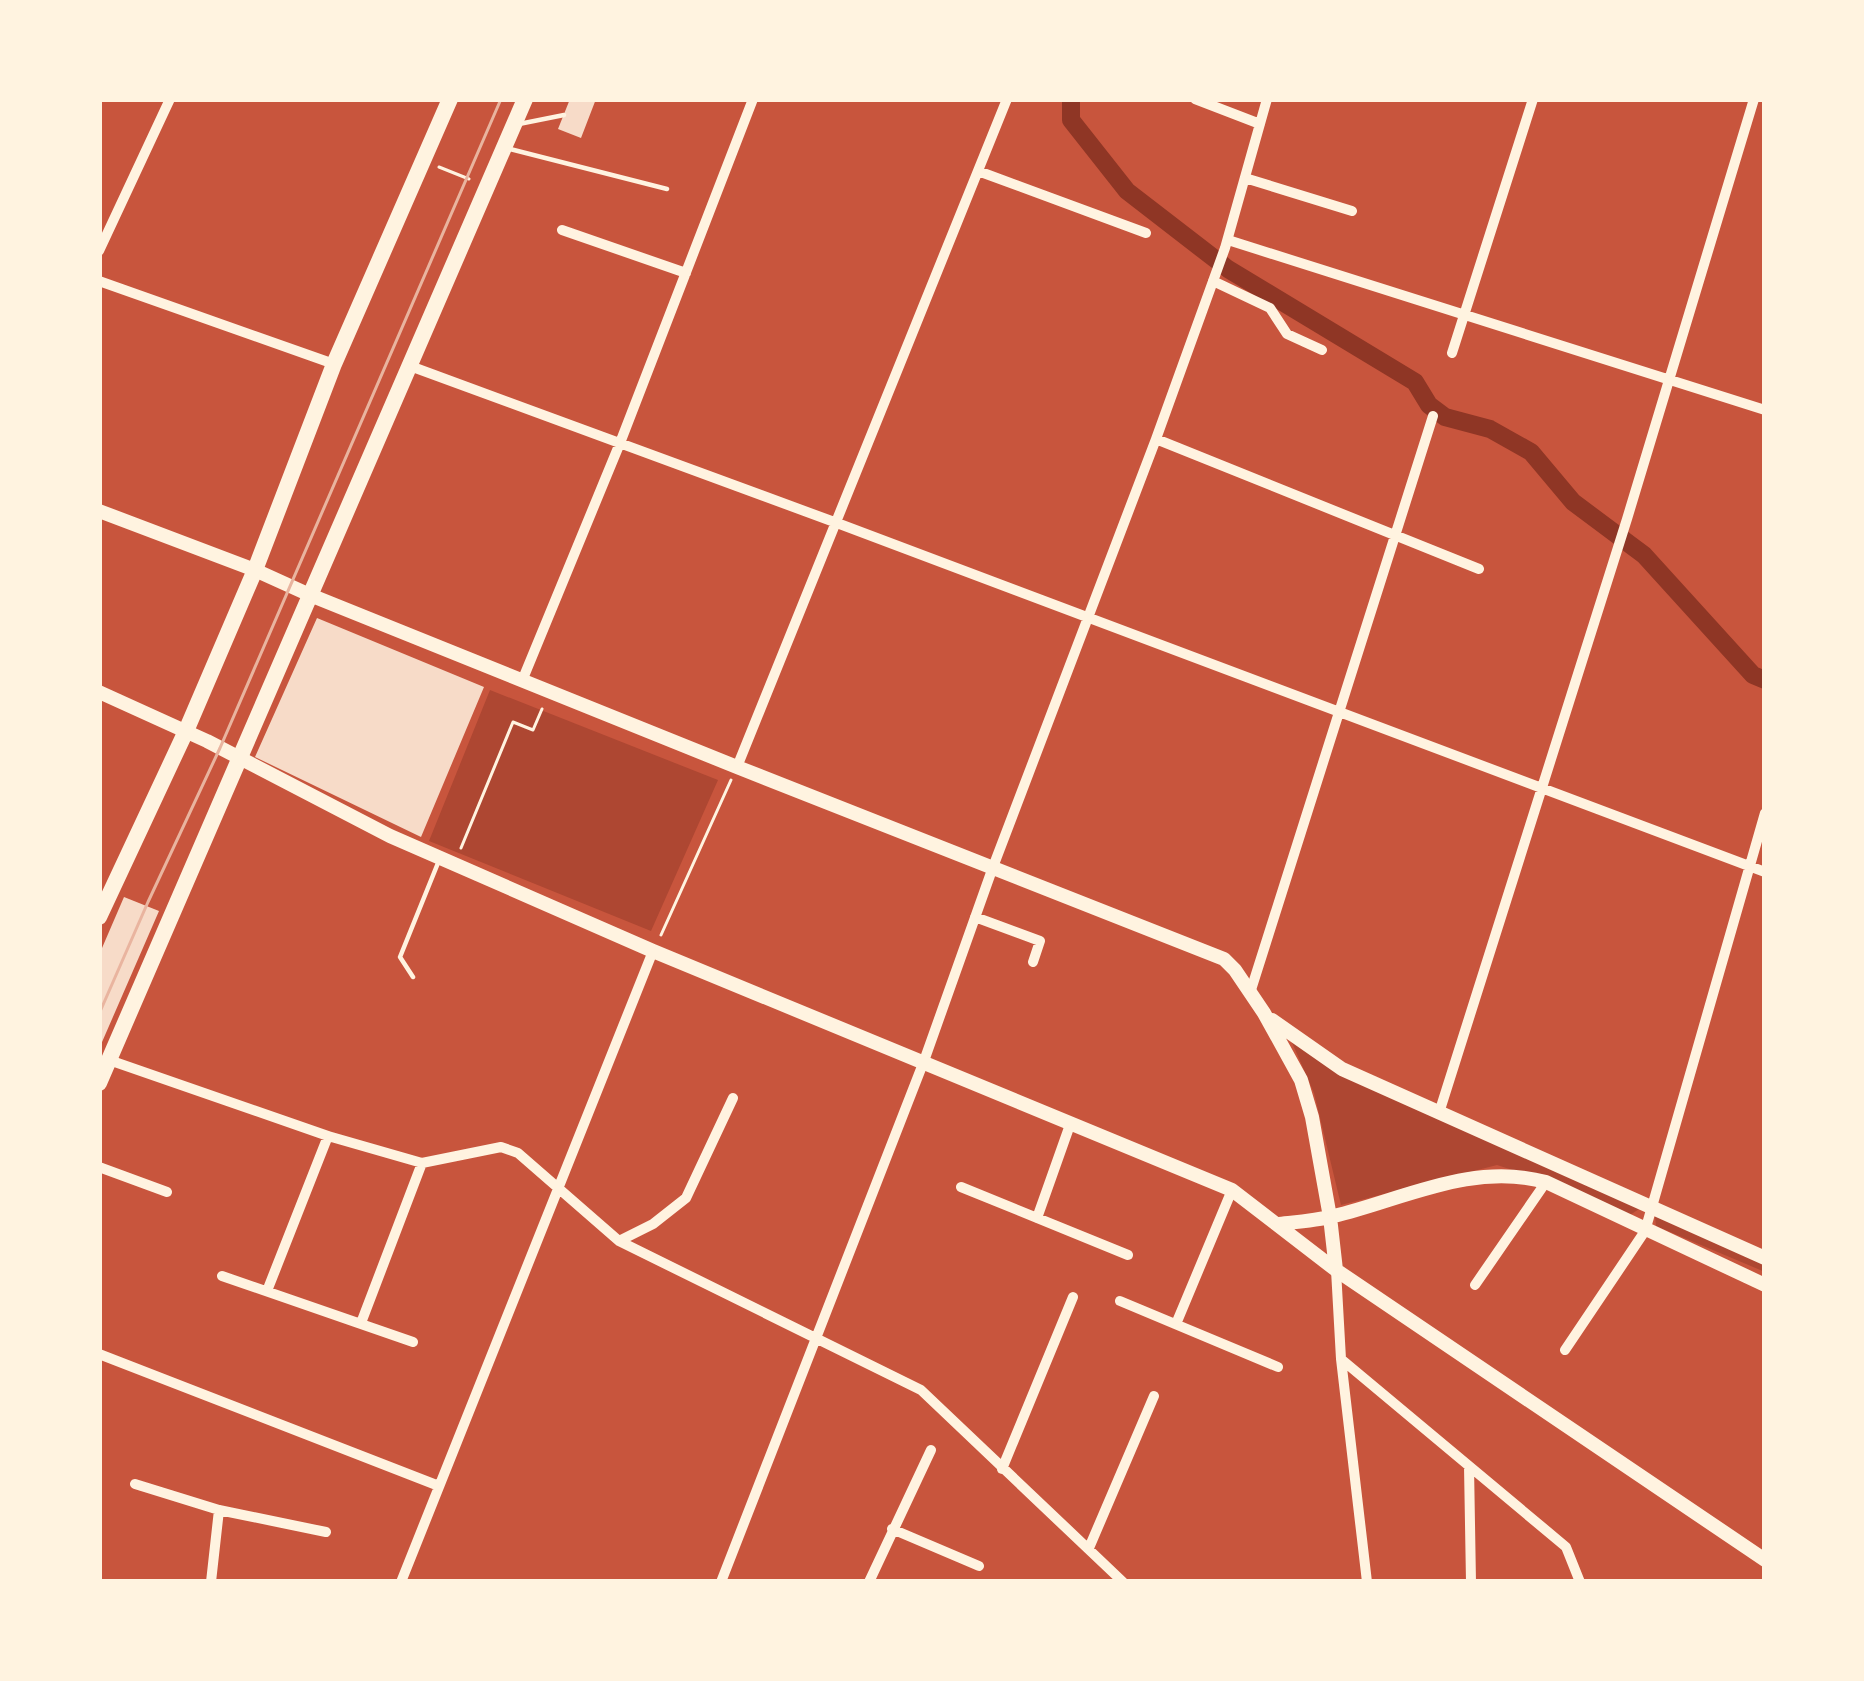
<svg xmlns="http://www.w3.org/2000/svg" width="1864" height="1681" font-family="'Nunito Sans',sans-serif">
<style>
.green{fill:#ae4732}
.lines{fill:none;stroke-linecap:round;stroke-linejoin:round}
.canal{stroke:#8f3625;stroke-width:18}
.building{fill:#f7dbc8}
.path{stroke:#fff3e0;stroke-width:3}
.service{stroke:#fff3e0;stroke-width:4.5}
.minor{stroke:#fff3e0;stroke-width:10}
.tertiary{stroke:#fff3e0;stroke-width:14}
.primary{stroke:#fff3e0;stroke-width:16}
.tram{stroke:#e9b49f;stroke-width:3}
</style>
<rect width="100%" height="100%" fill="#c8553d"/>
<path class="green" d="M 490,690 L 718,780 L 651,931 L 429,841 Z
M 1290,1038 L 1639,1209 L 1630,1215 L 1560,1185 L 1497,1165 L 1341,1205 L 1314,1093 Z
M 1655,1216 L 1765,1257 L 1765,1272 L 1656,1226 Z"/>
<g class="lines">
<path class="canal" d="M 1071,101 L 1071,120 L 1127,191 L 1228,269 L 1415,382 L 1429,405 L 1445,417 L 1490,429 L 1531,452 L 1573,502 L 1644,555 L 1753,675 L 1765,680"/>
</g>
<path class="building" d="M 570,99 L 596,99 L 581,138 L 558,129 Z
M 317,618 L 484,687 L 421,837 L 255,757 Z
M 124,897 L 159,911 L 99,1049 L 99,955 Z"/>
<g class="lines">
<path class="path" d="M 439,167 L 469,179
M 461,848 L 513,722 L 533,730 L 542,709
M 661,935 L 731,780"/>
<path class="service" d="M 519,124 L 564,115
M 510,149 L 667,189
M 413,977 L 400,957 L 438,863"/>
<path class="minor" d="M 1195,99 L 1260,124
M 978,171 L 1146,233
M 1245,178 L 1352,211
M 562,230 L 686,273
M 1228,240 L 1765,410
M 99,251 L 170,99
M 99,281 L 334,364
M 1213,281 L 1270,308 L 1287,334 L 1322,350
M 1452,353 L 1533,99
M 410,366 L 837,523 L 1765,872
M 1156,439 L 1479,569
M 522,681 L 620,443 L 753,99
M 737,767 L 1007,99
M 975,917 L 1040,941 L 1033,962
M 1250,993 L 1433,416
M 109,1060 L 328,1136 L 422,1163 L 501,1147 L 518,1153 L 619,1241 L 921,1390 L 1123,1582
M 1439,1113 L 1627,519 L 1754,99
M 99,1167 L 167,1192
M 961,1187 L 1128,1255
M 1037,1218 L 1071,1122
M 619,1241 L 653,1224 L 686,1198 L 733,1098
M 1336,1270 L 1341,1359 L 1367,1582
M 222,1276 L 413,1342
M 1475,1285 L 1546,1182
M 267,1291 L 328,1136
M 1120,1301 L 1278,1367
M 361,1323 L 422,1163
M 1176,1324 L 1232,1190
M 1565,1350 L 1645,1231 L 1765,813
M 99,1354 L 439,1486
M 1341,1359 L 1566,1547 L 1580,1582
M 1469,1466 L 1471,1582
M 1002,1469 L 1073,1297
M 135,1484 L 219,1510 L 326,1532
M 892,1529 L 979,1566
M 1089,1548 L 1154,1396
M 211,1582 L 219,1510
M 401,1582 L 653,951
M 721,1582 L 924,1061 L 993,867 L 1156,439 L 1225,248 L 1267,99
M 869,1582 L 931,1450"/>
<path class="tertiary" d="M 99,511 L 255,570 L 310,595 L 737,767 L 1224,959 L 1235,970 L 1264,1013 L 1301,1080 L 1312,1117 L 1330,1217 L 1336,1270
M 99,692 L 207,741 L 390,836 L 653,951 L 1232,1190 L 1336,1270 L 1765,1560
M 1272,1020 L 1342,1069 L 1765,1258
M 1277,1224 C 1296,1222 1315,1221 1334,1216 C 1404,1199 1472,1162 1546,1182 L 1765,1285"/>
<path class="primary" d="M 99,917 L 186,731 L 255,570 L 334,364 L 450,99
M 99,1083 L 525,99"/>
<path class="tram" d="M 99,1014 L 148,902 L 220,748 L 501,99"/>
</g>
<rect width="1864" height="1681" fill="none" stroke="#fff3e0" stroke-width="204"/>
</svg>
